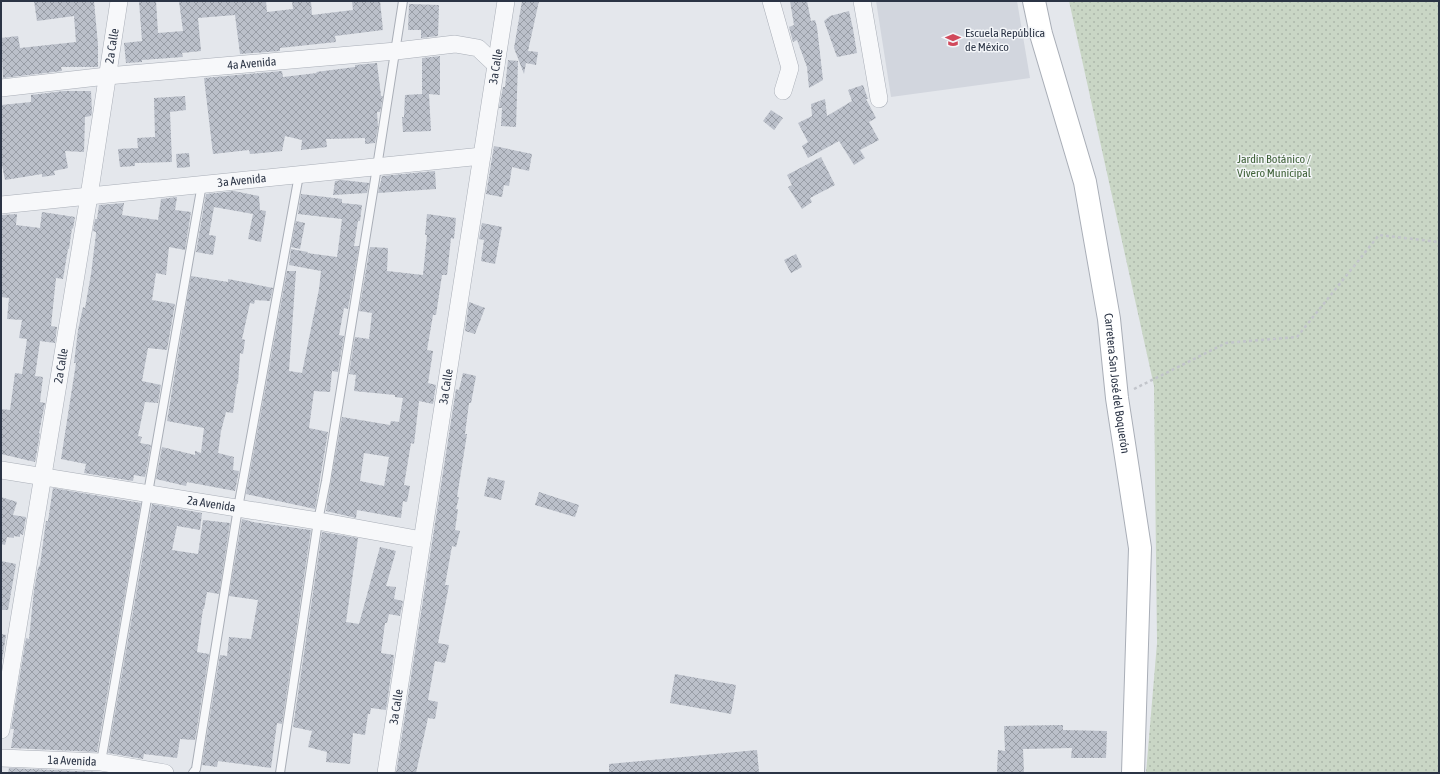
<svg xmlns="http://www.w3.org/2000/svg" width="1440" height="774" font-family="'Asap Condensed',sans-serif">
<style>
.built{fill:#d2d6de}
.garden{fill:url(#garden-dots)}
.building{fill:url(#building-cross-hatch);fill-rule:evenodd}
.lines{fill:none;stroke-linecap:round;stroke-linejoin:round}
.lane-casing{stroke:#a9aeb7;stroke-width:10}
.street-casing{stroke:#a9aeb7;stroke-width:18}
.secondary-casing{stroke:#a9aeb7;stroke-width:24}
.path{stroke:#c2c5cb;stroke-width:2.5;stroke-dasharray:3 3;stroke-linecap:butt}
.lane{stroke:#f7f8fa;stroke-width:8}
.street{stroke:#f7f8fa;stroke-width:17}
.secondary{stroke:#fff;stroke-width:22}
.labels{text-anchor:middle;stroke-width:3;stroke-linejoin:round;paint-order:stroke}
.poi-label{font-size:12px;fill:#2b3445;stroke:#f4f6f9;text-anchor:start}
.street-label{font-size:12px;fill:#2b3445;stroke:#f4f6f9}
.park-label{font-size:12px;fill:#3f6138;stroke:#f4f6f9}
</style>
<defs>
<pattern id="garden-dots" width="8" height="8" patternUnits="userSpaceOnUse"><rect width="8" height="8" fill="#c9d6c5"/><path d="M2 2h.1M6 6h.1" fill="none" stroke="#adb8ab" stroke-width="1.8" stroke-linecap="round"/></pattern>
<pattern id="building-cross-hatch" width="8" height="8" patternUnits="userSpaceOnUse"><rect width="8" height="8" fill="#bbc0ca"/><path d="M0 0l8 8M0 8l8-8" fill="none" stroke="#989da6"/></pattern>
</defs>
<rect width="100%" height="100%" fill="#e4e7ec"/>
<path class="built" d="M 876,1 L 1017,1 L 1030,78 L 891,97 Z"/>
<path class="garden" d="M 1069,1 L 1439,1 L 1439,773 L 1146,773 L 1157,643 L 1154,386 Z"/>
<path class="building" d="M 34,1 L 94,1 L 98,45 L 98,67 L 61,67 L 62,71 L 3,78 L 1,38 L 18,36 L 20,48 L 76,42 L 74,16 L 37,21 Z
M 139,1 L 156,1 L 158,33 L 183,31 L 179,1 L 266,1 L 267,12 L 293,9 L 292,1 L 311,1 L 312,15 L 353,10 L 352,1 L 380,1 L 383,30 L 335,36 L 336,42 L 280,48 L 280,51 L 240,54 L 235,15 L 198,18 L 201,51 L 182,53 L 183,57 L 142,60 L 142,62 L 126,63 L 124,43 L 142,41 Z
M 522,1 L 539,1 L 528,51 L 538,52 L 536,65 L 526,63 L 524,74 L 514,48 Z
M 790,1 L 807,1 L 811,21 L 815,20 L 817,27 L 823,80 L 809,88 L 807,67 L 797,40 L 793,42 L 789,27 L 794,25 Z
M 409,4 L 439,5 L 438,36 L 421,38 L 421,30 L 408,30 Z
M 849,11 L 853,29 L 857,53 L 837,57 L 824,21 L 830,16 Z
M 440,56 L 440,95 L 429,94 L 431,131 L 403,132 L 402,117 L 404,117 L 405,95 L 422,94 L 422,58 Z
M 508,60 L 518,61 L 516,127 L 501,126 L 502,108 L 499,108 L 503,87 L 505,87 Z
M 377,63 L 381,96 L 383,96 L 380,112 L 377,112 L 378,127 L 375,143 L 365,144 L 365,138 L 326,139 L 327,147 L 301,150 L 302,140 L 285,136 L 282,151 L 250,154 L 249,150 L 213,154 L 204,78 L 282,71 L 283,77 L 317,73 L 316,72 L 355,67 L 355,65 Z
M 863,85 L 868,99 L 866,99 L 876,118 L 869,122 L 879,140 L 860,150 L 865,158 L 854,165 L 839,141 L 808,158 L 802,146 L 808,142 L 798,123 L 812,116 L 811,104 L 825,99 L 827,116 L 852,101 L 848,90 Z
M 64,91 L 91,91 L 92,113 L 91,116 L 85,117 L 84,152 L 65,151 L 68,168 L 54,171 L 55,175 L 42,177 L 42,174 L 5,180 L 1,160 L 1,105 L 31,102 L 31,95 Z
M 185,96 L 186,110 L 170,112 L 172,162 L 135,163 L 135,166 L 120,167 L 118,149 L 138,148 L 137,138 L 155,137 L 154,98 Z
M 771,110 L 783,118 L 774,130 L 763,121 Z
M 494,146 L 532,154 L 529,171 L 512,167 L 509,186 L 504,185 L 502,197 L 486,194 Z
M 189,153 L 190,167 L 177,168 L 176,154 Z
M 821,157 L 835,185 L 810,198 L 812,202 L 802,209 L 788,187 L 792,185 L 787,175 Z
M 435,171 L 436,189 L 378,193 L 382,176 Z
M 342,180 L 369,183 L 367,193 L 333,195 L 335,181 Z
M 234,191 L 259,196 L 260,210 L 266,211 L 261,242 L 248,239 L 253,214 L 214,207 L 209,235 L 216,236 L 213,255 L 196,252 L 206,194 Z
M 301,194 L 342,199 L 342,203 L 362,205 L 360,221 L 358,221 L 354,246 L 359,246 L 348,309 L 344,308 L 339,335 L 344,336 L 338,372 L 332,371 L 330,392 L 314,391 L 309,428 L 328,432 L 315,509 L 246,494 L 287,271 L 296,271 L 289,371 L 302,373 L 319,289 L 321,271 L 289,265 L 291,249 L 308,252 L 307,253 L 337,257 L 342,219 L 298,214 Z
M 177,197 L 175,210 L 191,212 L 185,250 L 169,247 L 166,275 L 156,273 L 152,300 L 175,304 L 167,350 L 148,348 L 142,381 L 161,385 L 158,403 L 145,402 L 138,436 L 142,437 L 140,443 L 151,445 L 145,477 L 134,475 L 133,481 L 84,473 L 86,464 L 61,459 L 76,363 L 74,363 L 78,330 L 83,307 L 85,308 L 91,274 L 96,234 L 96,232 L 93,231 L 95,219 L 97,219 L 99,205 L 124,203 L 122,215 L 158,220 L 161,199 Z
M 42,212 L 75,217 L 73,229 L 72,228 L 69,249 L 68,249 L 63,279 L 56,278 L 51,326 L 57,327 L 55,343 L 40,341 L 35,376 L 43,377 L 40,402 L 45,403 L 39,433 L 40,434 L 35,462 L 1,454 L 1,409 L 10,410 L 15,373 L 22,374 L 27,339 L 19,338 L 22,320 L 7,319 L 9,298 L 1,297 L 1,215 L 17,214 L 16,225 L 40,228 Z
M 427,214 L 456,218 L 454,239 L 451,238 L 447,275 L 442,275 L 436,315 L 433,315 L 427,350 L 433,351 L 428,383 L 436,385 L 433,404 L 419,401 L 414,444 L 411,443 L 404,485 L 410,486 L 407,502 L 403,501 L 401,518 L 357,510 L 356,518 L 326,511 L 342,417 L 390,425 L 391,421 L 399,422 L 403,398 L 395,397 L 395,395 L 354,391 L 356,375 L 349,374 L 355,337 L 369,339 L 372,313 L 359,311 L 370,247 L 388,248 L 387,271 L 423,275 L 427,235 L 425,235 ZM 364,453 L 389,457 L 384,486 L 360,481 Z
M 296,221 L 305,223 L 300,249 L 291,247 Z
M 482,223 L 502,227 L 495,264 L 481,261 L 484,240 L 479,239 Z
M 796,254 L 802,267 L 791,273 L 784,260 Z
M 191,276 L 228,282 L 228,279 L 273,288 L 270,301 L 255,300 L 254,304 L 250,303 L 242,339 L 245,340 L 243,354 L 240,353 L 238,384 L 237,384 L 233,413 L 226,412 L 221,431 L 218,453 L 234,457 L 233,470 L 239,471 L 235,491 L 187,482 L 186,486 L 156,479 L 162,447 L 195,455 L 195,451 L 201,453 L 204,428 L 167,421 Z
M 469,302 L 485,308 L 475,334 L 465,331 Z
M 463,373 L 476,376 L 471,403 L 469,403 L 465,434 L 467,434 L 457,497 L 459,497 L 456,509 L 458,509 L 455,530 L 460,531 L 456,547 L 452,546 L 445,585 L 449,585 L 438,643 L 449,645 L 445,663 L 435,661 L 428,700 L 438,702 L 435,719 L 428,718 L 416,773 L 396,773 L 456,389 L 459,390 Z
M 488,477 L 505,481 L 501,500 L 484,496 Z
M 53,488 L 141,503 L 97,752 L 11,748 L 14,729 L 11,729 L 26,638 L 29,639 L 34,590 L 38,568 L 40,565 L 46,521 L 48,521 Z
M 539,492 L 579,505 L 575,517 L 535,505 Z
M 1,497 L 17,502 L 13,515 L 26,517 L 23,535 L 20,534 L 20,537 L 14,536 L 14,538 L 7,537 L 5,545 L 1,544 Z
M 152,504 L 202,513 L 200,530 L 177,526 L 172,550 L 198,554 L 203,520 L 230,523 L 219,594 L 207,592 L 204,609 L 203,609 L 197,652 L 209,654 L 195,740 L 180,739 L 177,758 L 144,754 L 143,759 L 108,753 Z
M 242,519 L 253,522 L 311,530 L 282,724 L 277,723 L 271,768 L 218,761 L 217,767 L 202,765 L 220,655 L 227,656 L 229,637 L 251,639 L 258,600 L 229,596 Z
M 322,532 L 358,538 L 346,622 L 359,624 L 380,547 L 396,551 L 386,586 L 396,587 L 394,599 L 403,601 L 400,616 L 389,614 L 387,623 L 385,623 L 381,653 L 394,655 L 386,710 L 371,708 L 370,714 L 368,714 L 365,735 L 353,733 L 350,764 L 326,762 L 327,752 L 308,747 L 312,731 L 293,727 Z
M 1,561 L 16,564 L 8,610 L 1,610 Z
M 1,634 L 6,635 L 1,668 Z
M 675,674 L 736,685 L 731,714 L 670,703 Z
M 1063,725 L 1063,730 L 1107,731 L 1106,758 L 1071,758 L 1072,748 L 1023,749 L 1024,773 L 997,773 L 998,750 L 1005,751 L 1004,726 Z
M 757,750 L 759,772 L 609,773 L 609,764 Z
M 9,768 L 100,772 L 106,773 L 8,773 Z"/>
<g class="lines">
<g class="lane-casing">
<path id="lane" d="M 101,762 L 202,184
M 193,773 L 196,769 L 238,508 L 299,175
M 280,773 L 318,521 L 326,481 L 377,167 L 403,1"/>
</g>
<g class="street-casing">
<g id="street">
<path d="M 771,1 L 790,68 L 783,91"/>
<path d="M 862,1 L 879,99"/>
<path id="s1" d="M 1,88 L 107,76 L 396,51 L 455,44 L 478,48 L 496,65"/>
<path id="s2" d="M 1,205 L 482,156"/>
<path id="s3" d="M 1,470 L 318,521 L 422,540"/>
<path id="s4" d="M 1,730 L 89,196 L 119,1"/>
<path id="s5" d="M 1,758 L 101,762 L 165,773"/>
<path id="s6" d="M 386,773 L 506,1"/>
</g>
</g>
<g class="secondary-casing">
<g id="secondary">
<path id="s7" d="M 1034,1 L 1041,34 L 1085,182 L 1109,319 L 1117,398 L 1140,548 L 1133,773"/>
</g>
</g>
<path class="path" d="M 1134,389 L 1226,343 L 1297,337 L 1379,235 L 1439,242"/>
<use href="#lane" class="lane"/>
<use href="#street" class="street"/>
<use href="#secondary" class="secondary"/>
</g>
<defs>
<g id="school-bare" transform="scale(1.2)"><path d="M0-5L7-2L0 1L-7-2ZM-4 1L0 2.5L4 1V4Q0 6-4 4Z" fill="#d1495b" stroke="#f4f6f9" stroke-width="2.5" paint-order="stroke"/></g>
</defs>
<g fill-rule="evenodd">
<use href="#school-bare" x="953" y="40"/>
</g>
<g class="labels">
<g class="poi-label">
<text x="965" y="37">Escuela República<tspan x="965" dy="14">de México</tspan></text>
</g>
<g class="street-label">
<text dy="4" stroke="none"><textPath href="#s4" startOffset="693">2a Calle</textPath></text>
<text dy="4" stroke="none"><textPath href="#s1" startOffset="252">4a Avenida</textPath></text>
<text dy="4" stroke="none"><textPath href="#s6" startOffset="715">3a Calle</textPath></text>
<text dy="4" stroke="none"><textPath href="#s2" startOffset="242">3a Avenida</textPath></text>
<text dy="4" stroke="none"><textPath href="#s4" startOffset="369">2a Calle</textPath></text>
<text dy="4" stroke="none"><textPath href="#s7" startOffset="392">Carretera San José del Boquerón</textPath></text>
<text dy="4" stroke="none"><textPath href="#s6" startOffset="391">3a Calle</textPath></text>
<text dy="4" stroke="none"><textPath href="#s3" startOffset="213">2a Avenida</textPath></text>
<text dy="4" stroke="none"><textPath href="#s6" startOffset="67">3a Calle</textPath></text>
<text dy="4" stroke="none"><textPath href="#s5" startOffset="71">1a Avenida</textPath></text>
</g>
<g class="park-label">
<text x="1274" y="163">Jardín Botánico /<tspan x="1274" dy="14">Vivero Municipal</tspan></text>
</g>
</g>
<rect width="1440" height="774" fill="none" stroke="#2b3445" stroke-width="4"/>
</svg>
